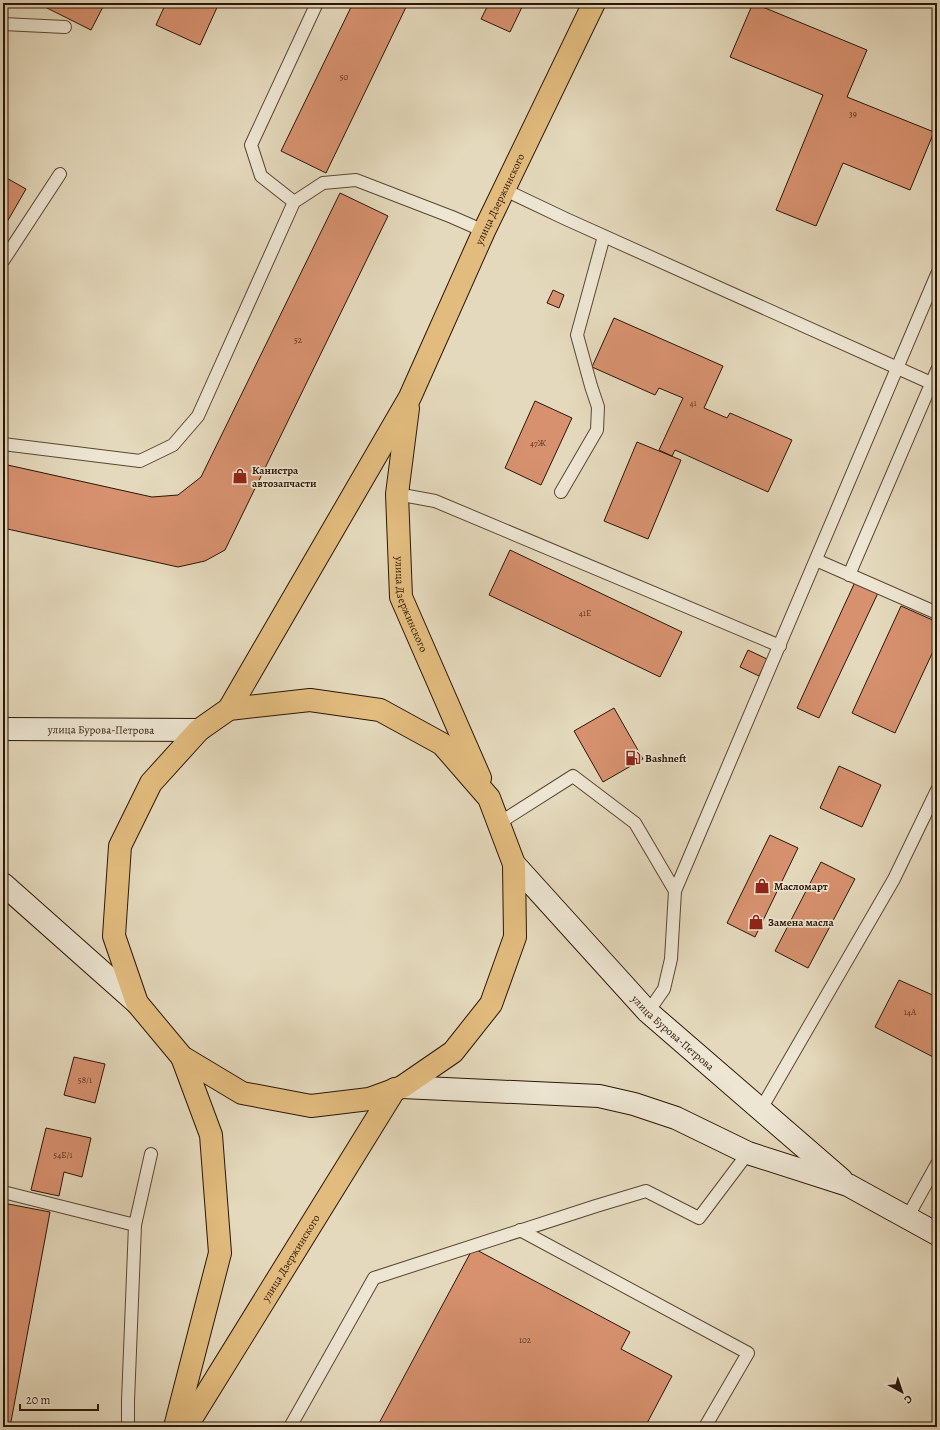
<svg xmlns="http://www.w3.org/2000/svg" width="940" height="1430" font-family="Alegreya,serif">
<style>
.building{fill:#d7916f;stroke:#2c1604}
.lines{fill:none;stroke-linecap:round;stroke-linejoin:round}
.service-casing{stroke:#5a4732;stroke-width:14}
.secondary-casing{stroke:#2c1604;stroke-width:24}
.primary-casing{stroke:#2c1604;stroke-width:24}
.service{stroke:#ede6d3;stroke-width:12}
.secondary{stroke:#ede6d3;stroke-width:22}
.primary{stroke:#e2bc7e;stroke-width:22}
.labels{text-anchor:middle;stroke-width:3.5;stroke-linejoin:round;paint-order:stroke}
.number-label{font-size:9px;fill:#57351f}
.street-label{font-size:11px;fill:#2c1604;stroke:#ede6d3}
.poi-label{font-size:11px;font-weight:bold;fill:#2c1604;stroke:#ede6d3;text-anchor:start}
</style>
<rect width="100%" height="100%" fill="#e4d9bc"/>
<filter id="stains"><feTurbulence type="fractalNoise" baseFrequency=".005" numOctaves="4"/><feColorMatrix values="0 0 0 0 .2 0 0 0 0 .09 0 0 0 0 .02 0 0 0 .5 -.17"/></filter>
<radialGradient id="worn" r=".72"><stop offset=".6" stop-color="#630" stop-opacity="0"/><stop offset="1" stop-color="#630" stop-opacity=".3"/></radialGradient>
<path class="building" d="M 37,3 L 105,3 L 91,30 Z
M 166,3 L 219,3 L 200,45 L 156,25 Z
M 353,3 L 408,3 L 326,173 L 281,151 Z
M 489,3 L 524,3 L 510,32 L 481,19 Z
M 753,3 L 867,50 L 847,97 L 934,132 L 910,190 L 843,163 L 816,226 L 776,210 L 823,95 L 730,57 Z
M 3,176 L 26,189 L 3,229 Z
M 340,193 L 388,216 L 225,550 L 205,561 L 178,567 L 3,528 L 3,464 L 152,497 L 178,495 L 201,477 Z
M 553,290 L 564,295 L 559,308 L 547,303 Z
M 614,318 L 723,366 L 704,408 L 727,418 L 730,413 L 792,440 L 768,492 L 675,450 L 672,456 L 659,450 L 683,398 L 659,388 L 655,395 L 592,367 Z
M 535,401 L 572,418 L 541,485 L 505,468 Z
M 637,442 L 681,460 L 648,539 L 604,521 Z
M 510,550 L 682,632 L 660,677 L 489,595 Z
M 855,582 L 878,593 L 819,718 L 797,708 Z
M 901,606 L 937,622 L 937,643 L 895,733 L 852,713 Z
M 748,650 L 767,659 L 759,676 L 740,667 Z
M 614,708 L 643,759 L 603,782 L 574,731 Z
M 839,766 L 881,785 L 862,827 L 820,808 Z
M 770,835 L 798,848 L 755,937 L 727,923 Z
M 821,862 L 855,879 L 808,968 L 775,951 Z
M 899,980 L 937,997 L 937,1059 L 875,1027 Z
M 74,1057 L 105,1064 L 95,1103 L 64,1095 Z
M 46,1128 L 91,1138 L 82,1177 L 64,1172 L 59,1196 L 31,1190 Z
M 3,1203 L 50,1212 L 10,1427 L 3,1427 Z
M 473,1248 L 630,1332 L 621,1349 L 672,1376 L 645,1427 L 377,1427 Z"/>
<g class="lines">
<g class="service-casing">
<path id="service" d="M 3,24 L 65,27
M 505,190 L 566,219 L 931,383
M 294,202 L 323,183 L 356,180 L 452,217 L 484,231
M 3,261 L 60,174
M 3,444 L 140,461 L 173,445 L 198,416 L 294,202 L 261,176 L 251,145 L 317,3
M 561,492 L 597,430 L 598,407 L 591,386 L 577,335 L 604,236
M 397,494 L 435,501 L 780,646
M 816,560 L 937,613
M 849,575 L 937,370
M 499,823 L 573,776 L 635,823 L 675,891
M 648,1012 L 664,989 L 671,959 L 675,891 L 937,274
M 761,1109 L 894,879 L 937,790
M 3,1192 L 135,1225
M 907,1218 L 937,1164
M 520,1230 L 748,1353 L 705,1427
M 128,1427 L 128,1401 L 135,1225 L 151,1154
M 290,1427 L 374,1278 L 596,1206 L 646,1191 L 699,1218 L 748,1153"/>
</g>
<g class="secondary-casing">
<g id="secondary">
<path id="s1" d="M 3,729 L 199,730"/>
<path id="s2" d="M 514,864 L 648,1012 L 841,1179"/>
<path d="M 3,884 L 137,1003"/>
<path d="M 402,1087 L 599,1096 L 634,1104 L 676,1118 L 748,1153 L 848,1185 L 937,1234"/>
</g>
</g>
<g class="primary-casing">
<g id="primary">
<path id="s3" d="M 408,408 L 397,494 L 401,597 L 480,778"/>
<path d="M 310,700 L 380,710 L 442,744 L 489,798 L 514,864 L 515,937 L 491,1004 L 453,1052 L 402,1087 L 369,1099 L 311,1106 L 242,1093 L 182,1057 L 137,1003 L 114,936 L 120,846 L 151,783 L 199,730 L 229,709 Z"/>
<path id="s4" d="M 229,709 L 410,397 L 484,231 L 594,3"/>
<path d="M 175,1427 L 220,1253 L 211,1135 L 182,1057"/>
<path id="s5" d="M 186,1427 L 395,1089"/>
</g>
</g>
<use href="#service" class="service"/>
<use href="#secondary" class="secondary"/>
<use href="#primary" class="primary"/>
</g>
<defs>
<g id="shop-bare" transform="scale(1.2)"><path d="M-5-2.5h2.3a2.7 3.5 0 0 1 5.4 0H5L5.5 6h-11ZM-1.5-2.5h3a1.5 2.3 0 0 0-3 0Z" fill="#8f2418" stroke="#ede6d3" stroke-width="2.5" paint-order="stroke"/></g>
<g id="fuel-bare" transform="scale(1.2)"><path d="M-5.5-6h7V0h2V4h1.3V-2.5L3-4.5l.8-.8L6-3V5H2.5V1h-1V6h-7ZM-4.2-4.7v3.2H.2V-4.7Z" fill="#8f2418" stroke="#ede6d3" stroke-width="2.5" paint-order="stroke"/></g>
</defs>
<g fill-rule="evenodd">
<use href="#shop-bare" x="240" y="476"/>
<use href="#fuel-bare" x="633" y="758"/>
<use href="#shop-bare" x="762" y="886"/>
<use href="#shop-bare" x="756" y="922"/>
</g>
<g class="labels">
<g class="number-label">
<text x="344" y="80">50</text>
<text x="853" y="117">39</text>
<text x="298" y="343">52</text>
<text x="693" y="406">41</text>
<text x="538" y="446">47Ж</text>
<text x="585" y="616">41Е</text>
<text x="910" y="1015">14А</text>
<text x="85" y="1083">58/1</text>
<text x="63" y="1158">54Б/1</text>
<text x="525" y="1343">102</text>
</g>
<g class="street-label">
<text dy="4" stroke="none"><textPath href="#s4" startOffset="578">улица Дзержинского</textPath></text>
<text dy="4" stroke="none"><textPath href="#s3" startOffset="199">улица Дзержинского</textPath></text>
<text dy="4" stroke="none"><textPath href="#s1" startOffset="98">улица Бурова-Петрова</textPath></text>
<text dy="4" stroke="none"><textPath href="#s2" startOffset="232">улица Бурова-Петрова</textPath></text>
<text dy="4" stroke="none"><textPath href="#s5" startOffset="199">улица Дзержинского</textPath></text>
</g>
<g class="poi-label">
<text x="252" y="474">Канистра<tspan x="252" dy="13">автозапчасти</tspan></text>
<text x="645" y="762">Bashneft</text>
<text x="774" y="890">Масломарт</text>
<text x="768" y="926">Замена масла</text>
</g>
</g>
<rect width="940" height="1430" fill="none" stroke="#e4d9bc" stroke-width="16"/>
<rect x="4" y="4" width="932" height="1422" fill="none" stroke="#2c1604" stroke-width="2"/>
<rect x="8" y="8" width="924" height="1414" fill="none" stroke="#2c1604"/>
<g transform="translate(902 1392) rotate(140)" stroke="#ede6d3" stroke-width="3" paint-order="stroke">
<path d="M0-3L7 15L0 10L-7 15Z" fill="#2c1604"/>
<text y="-6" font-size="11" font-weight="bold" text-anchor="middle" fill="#2c1604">С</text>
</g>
<path d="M20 1404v6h78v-6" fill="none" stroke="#2c1604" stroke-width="2"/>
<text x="26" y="1404" font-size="12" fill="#2c1604" stroke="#ede6d3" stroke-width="3" paint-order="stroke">20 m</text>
<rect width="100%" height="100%" filter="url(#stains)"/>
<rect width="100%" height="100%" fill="url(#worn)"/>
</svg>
